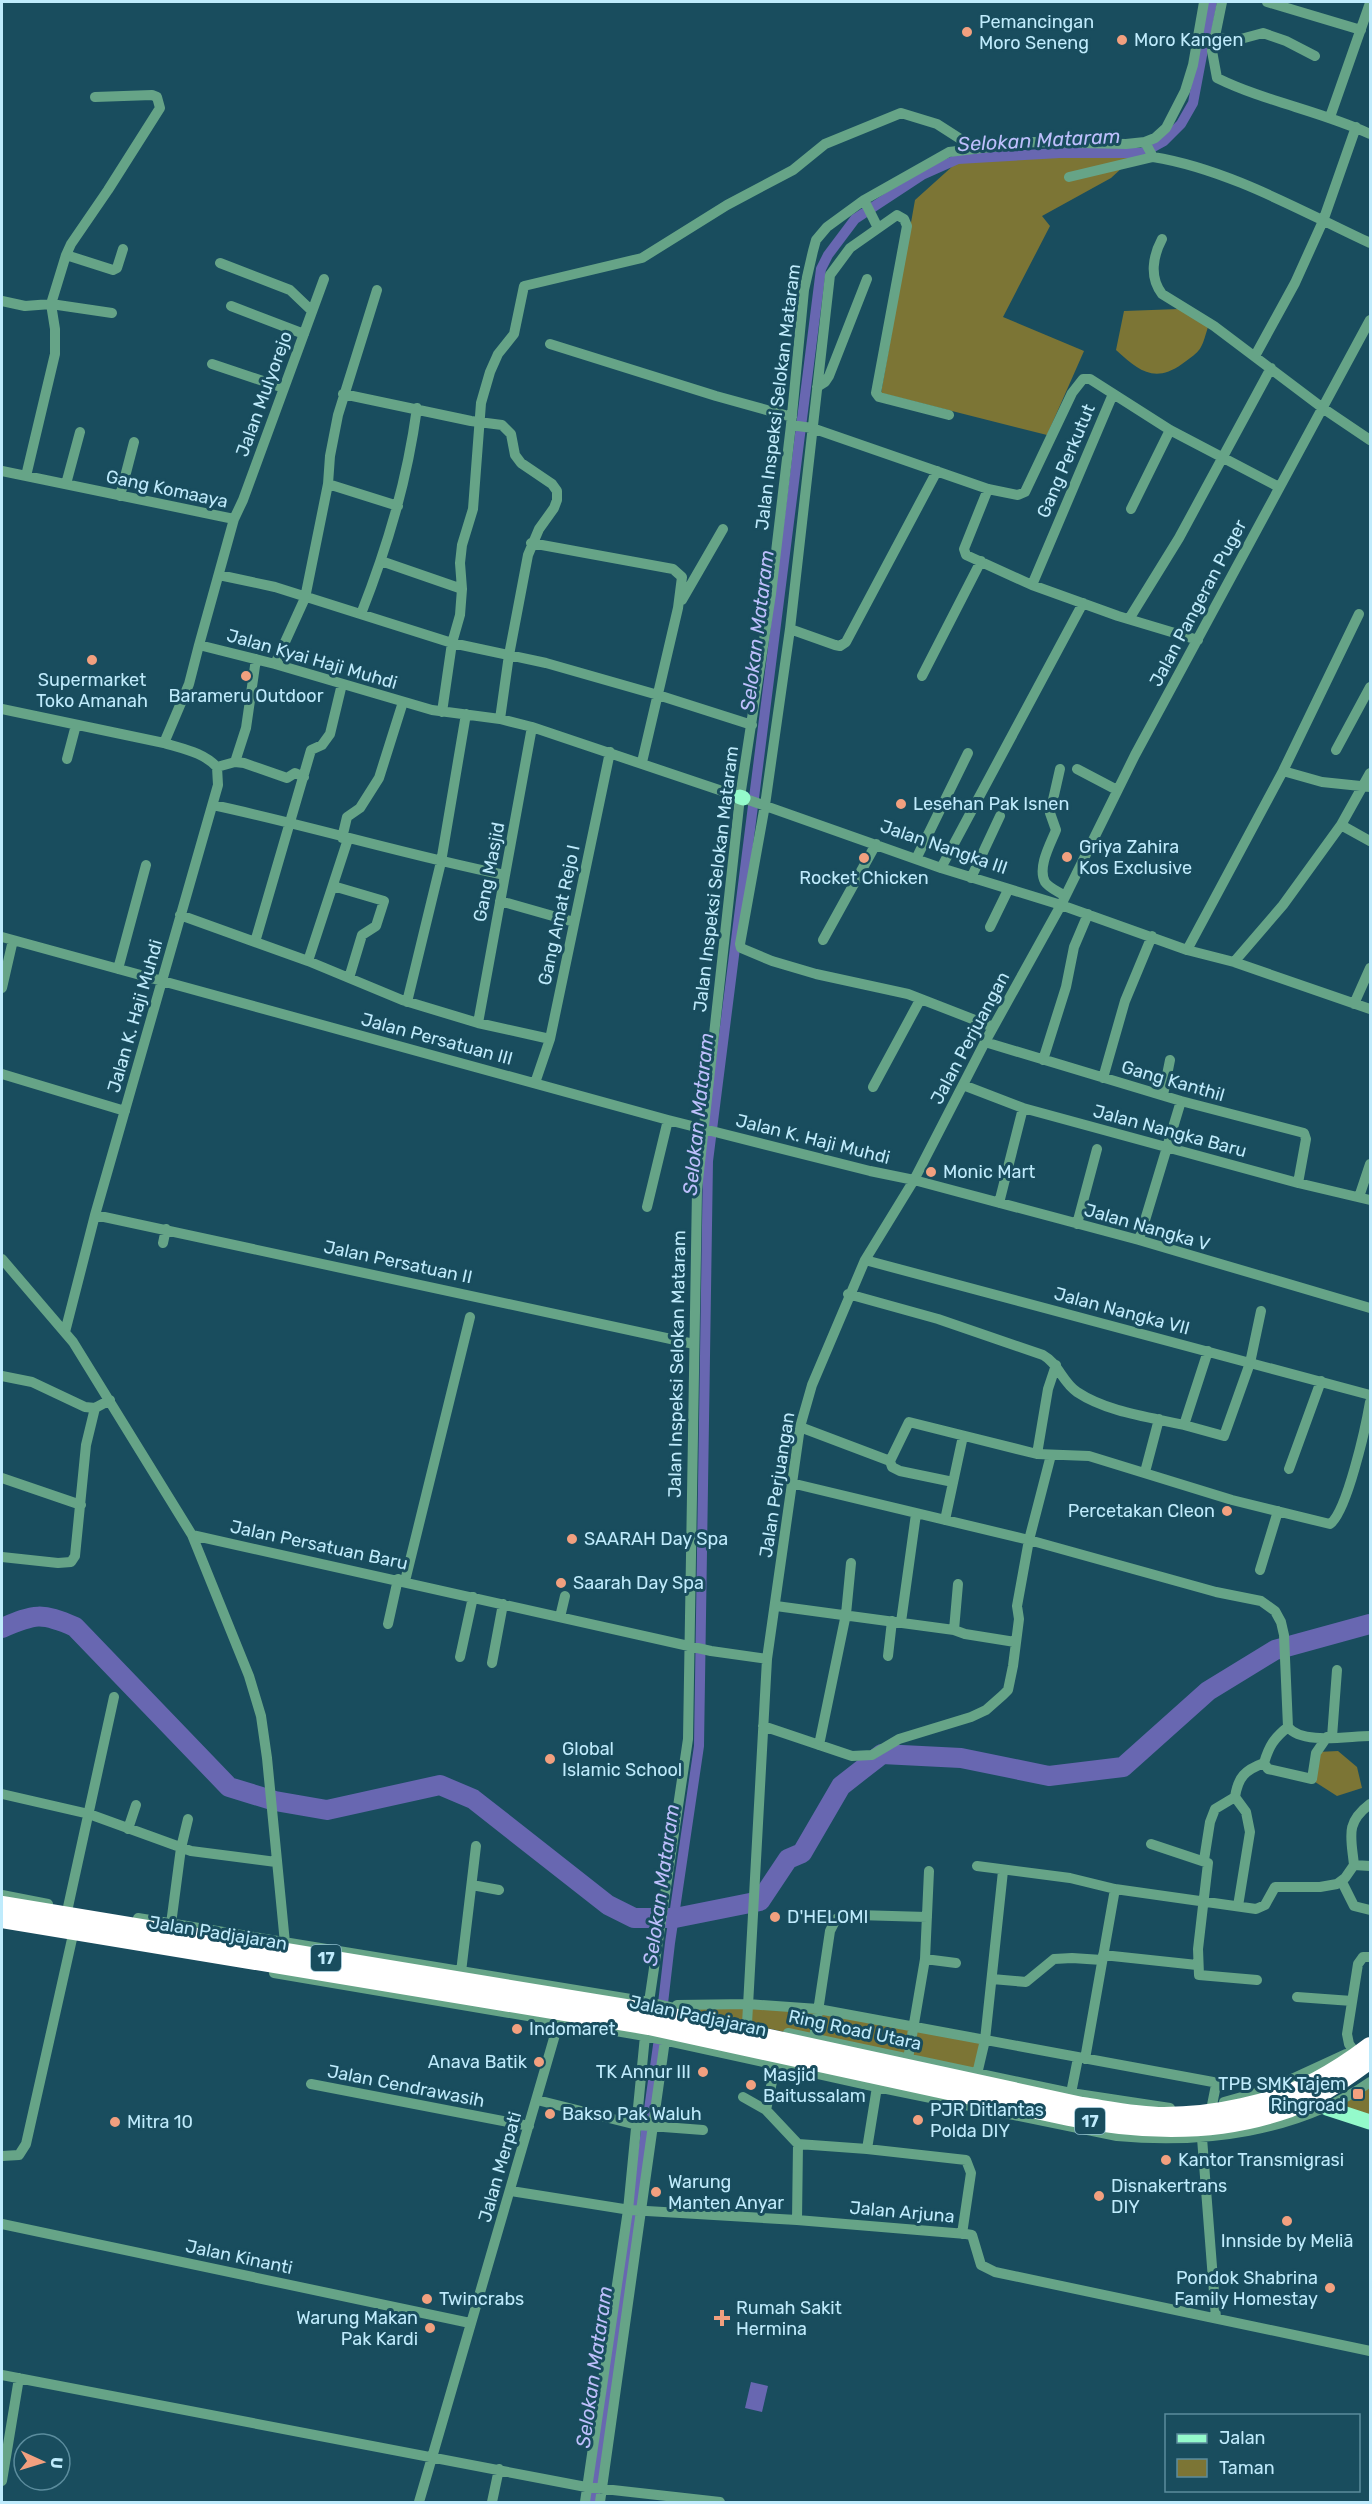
<svg xmlns="http://www.w3.org/2000/svg" width="1372" height="2504" font-family="Rubik,sans-serif">
<style>
.green{fill:#7c7535}
.water{fill:#6867b1}
.lines{fill:none;stroke-linecap:round;stroke-linejoin:round}
.canal{stroke:#6867b1;stroke-width:10}
.river{stroke:#6867b1;stroke-width:20}
.minor{stroke:#66a487;stroke-width:10}
.major{stroke:#94facb;stroke-width:15}
.highway{stroke:#fff;stroke-width:18}
.poi-dot{fill:#f2a07f;stroke:#194d5e;stroke-width:2}
.labels{text-anchor:middle;stroke-width:6;stroke-linejoin:round;paint-order:stroke}
.shield{fill:#194d5e;stroke:#8dbccd;stroke-width:1.5}
.shield-label{font-size:16px;font-weight:bold;fill:#bfebfc}
.poi-label{font-size:18px;fill:#bfebfc;stroke:#194d5e;text-anchor:start}
.street-label{font-size:18px;fill:#bfebfc;stroke:#194d5e}
.water-label{font-size:20px;font-style:italic;fill:#bdbffc;stroke:#194d5e}
</style>
<rect width="100%" height="100%" fill="#194d5e"/>
<path class="green" d="M 1135,156 L 1111,178 L 1042,216 L 1050,226 L 1003,317 L 1084,351 L 1047,435 L 881,393 L 915,200 L 955,164 L 977,159 Z
M 1179,309 L 1208,327 C 1201,350 1202,350 1182,364 C 1154,384 1138,370 1116,350 L 1124,311 Z
M 1338,1751 L 1357,1767 L 1362,1788 L 1337,1796 L 1312,1780 L 1317,1752 Z
M 671,2007 L 818,2009 L 985,2040 L 977,2074 Z
M 1370,2082 L 1370,2120 L 1334,2107 Z"/>
<path class="water" d="M 751,2382 L 768,2386 L 762,2412 L 745,2408 Z"/>
<g class="lines">
<path class="canal" d="M 662,2012 L 670,1943 L 699,1746 L 708,1161 L 821,269 L 828,255 L 855,219 L 922,175 L 958,159 L 1060,153 L 1142,153 L 1164,141 L 1181,124 L 1193,103 L 1212,2
M 594,2502 L 660,2031"/>
<path class="river" d="M 2,1628 C 35,1614 41,1612 75,1627 L 229,1787 L 275,1801 L 327,1810 L 440,1785 L 473,1799 L 608,1905 L 634,1918 L 675,1918 L 760,1901 L 788,1859 L 802,1853 L 841,1786 L 882,1754 L 961,1758 L 1049,1776 L 1123,1767 L 1208,1691 L 1275,1650 L 1370,1624"/>
<path class="minor" d="M 1222,2 L 1212,51 L 1217,78 C 1266,102 1321,111 1370,134
M 1267,2 L 1361,30
M 1215,38 L 1237,40 L 1263,33 L 1286,41 L 1315,56
M 1330,117 L 1370,3
M 1145,142 L 1153,157 C 1228,169 1301,211 1370,243
M 1069,177 L 1153,157
M 864,200 L 878,228
M 1162,239 C 1153,256 1149,277 1162,294 L 1214,326 L 1324,409 L 1370,440
M 66,255 L 113,270 L 117,268 L 123,249
M 220,263 L 290,290 L 312,311
M 2,301 L 25,306 L 51,304 L 66,255 L 71,244 L 108,190 L 160,108 L 157,97 L 152,95 L 95,97
M 231,306 L 304,334
M 550,344 L 716,396 L 792,417
M 1255,356 L 1295,283 L 1323,221 L 1356,127
M 212,364 L 284,388
M 817,387 L 825,382 L 829,376 L 867,279
M 343,394 L 471,421 L 502,425 L 511,434 L 515,455 L 521,463 L 552,484 L 557,491 L 557,500 L 554,508 L 539,529 L 528,555 L 509,655 L 500,719
M 949,415 L 879,397 L 876,393 L 907,226 L 904,219 L 897,215 L 850,248 L 830,275 L 790,629 L 765,805 L 740,944 L 741,948 L 772,961 L 816,974 L 908,994 L 993,1027
M 791,425 L 812,428 L 988,489 L 1018,495 L 1025,492 L 1072,393 L 1083,379 L 1090,379 L 1170,430 L 1279,487
M 2,471 L 234,519
M 26,476 L 55,354 L 55,329 L 51,304 L 112,313
M 66,484 L 80,432
M 328,484 L 398,506
M 988,489 L 964,549 L 966,555 L 1032,585 L 1118,616 L 1198,640
M 120,496 L 134,442
M 1131,509 L 1170,430
M 531,543 L 673,569 L 682,577 L 678,608 L 642,762
M 381,561 L 462,589
M 219,575 L 275,587 L 452,643 L 546,663 L 658,695 L 752,725
M 1032,585 L 1113,394
M 682,600 L 723,529
M 361,614 C 388,545 407,481 417,408
M 1129,619 L 1179,538 L 1271,368
M 790,629 L 835,645 L 840,646 L 846,642 L 937,471
M 199,645 L 234,519 L 243,500 L 324,279
M 275,664 L 305,598 L 328,484 L 330,456 L 338,415 L 377,290
M 922,676 L 981,561
M 2,709 L 164,743 L 189,684 L 199,645 L 275,664 L 432,710 L 500,719 L 532,727 L 740,797
M 442,712 L 452,643 L 460,615 L 462,589 L 460,563 L 462,545 L 473,509 L 481,403 L 490,372 L 498,354 L 514,334 L 524,286 L 642,258 L 727,205 L 793,170 L 825,144 L 901,113 L 937,124 L 976,149
M 1336,750 L 1370,687
M 67,759 L 76,725
M 235,762 L 246,728 L 256,659
M 217,767 L 235,762 L 244,763 L 287,778 L 295,773 L 304,777
M 1060,769 L 1050,813 L 1056,830 C 1051,843 1037,867 1045,882 C 1049,888 1059,892 1065,896
M 1077,769 L 1117,790
M 1283,771 L 1322,782 L 1370,787
M 743,798 L 941,868 L 1061,905 L 1187,950 L 1234,962 L 1370,1009
M 213,805 C 311,826 407,855 505,875
M 1341,825 L 1370,841
M 342,838 L 347,817 L 360,808 L 379,778 L 403,702
M 916,859 L 968,753
M 941,868 L 1083,603
M 971,878 L 1000,816
M 333,886 L 384,901 L 376,926 L 362,935 L 349,978
M 500,901 L 574,922
M 180,915 L 308,961 L 402,1000 L 478,1023 L 550,1039
M 990,927 L 1008,890
M 2,937 L 668,1120 L 870,1171 L 914,1180 L 1139,1240 L 1370,1308
M 823,940 L 876,844
M 255,942 L 311,750 L 322,745 L 330,734 L 342,684
M 1187,950 L 1283,771 L 1359,614
M 308,961 L 348,839
M 1234,962 L 1283,905 L 1341,825 L 1370,773
M 118,969 L 146,865
M 2,988 L 13,940
M 407,1002 L 441,862 L 466,714
M 1354,1004 L 1370,968
M 478,1023 L 532,727
M 985,1042 L 1181,1101 L 1304,1133 L 1306,1139 L 1298,1183
M 1043,1060 L 1066,987 L 1074,947 L 1088,914
M 2,1074 L 125,1111
M 1103,1078 L 1125,1001 L 1152,936
M 535,1083 L 550,1039 L 610,752
M 963,1085 L 1023,1108 L 1298,1183 L 1370,1200
M 873,1087 L 920,1000
M 1163,1095 L 1170,1060
M 1359,1197 L 1370,1164
M 999,1203 L 1023,1108
M 647,1207 L 668,1120
M 95,1215 L 694,1344
M 1077,1224 L 1097,1149
M 1139,1240 L 1181,1101
M 163,1243 L 166,1229
M 2,1259 L 73,1342 L 192,1535 L 249,1676 L 261,1716 L 267,1758 L 285,1943
M 865,1260 L 1370,1395
M 848,1294 L 938,1319 L 1043,1355 C 1059,1364 1062,1382 1077,1392 C 1107,1412 1149,1417 1184,1425
M 65,1332 L 95,1215 L 218,785 L 217,767 C 203,752 183,749 164,743
M 1208,1351 L 1184,1425 L 1224,1436 L 1250,1363 L 1261,1311
M 2,1376 L 32,1382 L 85,1407 L 95,1408
M 800,1427 L 890,1461
M 1037,1454 L 1048,1389 L 1056,1365
M 1289,1469 L 1321,1381
M 1145,1472 L 1159,1419
M 2,1478 L 81,1505
M 953,1482 L 900,1471 L 892,1467 L 890,1461 L 909,1422 L 1037,1454 L 1089,1456 L 1232,1500 L 1330,1524 C 1347,1512 1366,1426 1370,1402
M 791,1483 L 1029,1540 L 1216,1592 L 1261,1601 L 1275,1611 L 1281,1622 L 1284,1635 L 1288,1727 C 1302,1745 1348,1736 1370,1736
M 945,1520 L 963,1436
M 192,1535 L 711,1651 L 767,1659
M 2,1557 L 58,1563 L 71,1562 L 75,1556 L 86,1445 L 95,1408 L 110,1400
M 1260,1570 L 1278,1511
M 405,1581 L 470,1317
M 776,1606 L 954,1630 L 965,1634 L 1015,1642
M 560,1617 L 565,1596
M 901,1622 L 916,1514
M 388,1624 L 398,1579
M 954,1630 L 958,1584
M 888,1656 L 892,1621
M 460,1657 L 473,1597
M 492,1663 L 503,1604
M 763,1726 L 852,1756 L 872,1755 L 899,1739 L 971,1717 L 986,1710 L 1003,1695 L 1008,1690 L 1013,1666 L 1019,1619 L 1017,1606 L 1029,1540 L 1051,1455
M 1288,1727 C 1274,1738 1269,1746 1264,1763 L 1268,1769 L 1312,1779 L 1316,1753 L 1327,1737
M 1332,1737 L 1337,1670
M 819,1745 L 846,1614 L 851,1563
M 2,1794 L 89,1814 L 191,1851 L 276,1862
M 128,1829 L 136,1805
M 1151,1844 L 1208,1863 L 1198,1949 L 1199,1975 L 1257,1980
M 1204,1860 L 1210,1822 L 1215,1809 L 1235,1797
M 1354,1865 C 1351,1836 1345,1823 1370,1804
M 977,1866 L 1070,1878 L 1115,1889 L 1256,1909 L 1265,1905 L 1275,1887 L 1320,1887 L 1337,1884 L 1345,1878 L 1354,1865 L 1370,1866
M 1342,1882 L 1354,1906 L 1370,1910
M 472,1885 L 499,1890
M 2,1895 L 48,1904
M 1238,1906 L 1250,1832 L 1246,1812 L 1235,1797 C 1238,1777 1245,1770 1264,1763
M 68,1907 L 114,1697
M 138,1918 L 649,2002 L 696,2013
M 171,1924 L 181,1848 L 188,1819
M 1103,1955 L 1197,1965
M 925,1959 L 956,1963
M 461,1972 L 476,1846
M 274,1973 L 645,2036 L 877,2087 L 1117,2136 C 1203,2144 1298,2132 1370,2082
M 992,1979 L 1026,1982 L 1054,1959 L 1072,1958 L 1102,1960
M 1297,1997 L 1352,2001
M 649,2002 L 688,1739 L 697,1190 L 740,797 L 771,594 L 791,425 L 804,290 L 813,251 L 816,240 L 827,227 L 864,200 L 949,152 L 1033,142 L 1126,144 L 1145,142 L 1155,138 L 1166,128 L 1185,91 L 1193,65 L 1204,2
M 677,2005 L 748,2004 L 818,2009 L 1213,2082 L 1216,2085 L 1212,2105
M 747,2024 L 767,1659 L 800,1427 L 812,1385 L 865,1260 L 914,1180 L 985,1042 L 1061,905 L 1135,755 L 1370,320
M 788,2033 L 1071,2093 L 1170,2108
M 814,2038 L 830,1931 L 836,1919 L 857,1915 L 927,1917
M 1354,2051 L 1349,2044 L 1347,2034 L 1358,1964 L 1363,1957 L 1370,1957
M 908,2059 L 925,1959 L 929,1871
M 1085,2059 L 1115,1889
M 776,2063 L 766,2110 L 798,2144 L 797,2220
M 977,2074 L 985,2040 L 1003,1871
M 311,2084 L 529,2126
M 1071,2093 L 1078,2058
M 743,2097 L 766,2110
M 537,2100 L 637,2125 L 703,2130
M 1224,2102 L 1270,2089 L 1346,2054
M 1202,2138 L 1216,2318
M 798,2144 L 867,2149 L 966,2160 L 971,2173 L 962,2234
M 867,2149 L 877,2087
M 2,2156 L 19,2155 L 26,2144 L 72,1939
M 511,2191 L 630,2210 L 797,2220 L 966,2234 L 972,2235 L 981,2265 L 995,2272 L 1370,2351
M 2,2224 L 470,2323
M 2,2375 L 586,2487 L 720,2502
M 2,2481 L 19,2378
M 419,2502 L 559,2021
M 492,2502 L 499,2469
M 585,2502 L 628,2210 L 645,2036
M 600,2502 L 665,2040"/>
<path class="major" d="M 740,797 L 743,798
M 1327,2108 L 1370,2122"/>
<path class="highway" d="M 2,1905 L 650,2012 L 1082,2106 C 1109,2110 1137,2116 1164,2116 C 1214,2116 1272,2104 1316,2081 C 1335,2071 1353,2059 1370,2046
M 2,1919 L 649,2026 L 1069,2117 C 1137,2131 1211,2134 1279,2112 C 1312,2102 1343,2080 1370,2060"/>
</g>
<g class="poi-dot">
<circle cx="967" cy="32" r="6"/>
<circle cx="1122" cy="40" r="6"/>
<circle cx="92" cy="660" r="6"/>
<circle cx="246" cy="676" r="6"/>
<circle cx="901" cy="804" r="6"/>
<circle cx="1067" cy="857" r="6"/>
<circle cx="864" cy="858" r="6"/>
<circle cx="931" cy="1172" r="6"/>
<circle cx="1227" cy="1511" r="6"/>
<circle cx="572" cy="1539" r="6"/>
<circle cx="561" cy="1583" r="6"/>
<circle cx="550" cy="1759" r="6"/>
<circle cx="775" cy="1917" r="6"/>
<circle cx="517" cy="2029" r="6"/>
<circle cx="539" cy="2062" r="6"/>
<circle cx="703" cy="2072" r="6"/>
<circle cx="751" cy="2085" r="6"/>
<rect x="1352" y="2088" width="12" height="12" rx="3"/>
<circle cx="550" cy="2114" r="6"/>
<circle cx="918" cy="2120" r="6"/>
<circle cx="115" cy="2122" r="6"/>
<circle cx="1166" cy="2160" r="6"/>
<circle cx="656" cy="2192" r="6"/>
<circle cx="1099" cy="2196" r="6"/>
<circle cx="1287" cy="2221" r="6"/>
<circle cx="1330" cy="2288" r="6"/>
<circle cx="427" cy="2299" r="6"/>
<path d="M719 2309h6v6h6v6h-6v6h-6v-6h-6v-6h6z"/>
<circle cx="430" cy="2328" r="6"/>
</g>
<g class="labels">
<g class="shield">
<rect x="311" y="1945" width="30" height="26" rx="4.5"/>
<rect x="1075" y="2108" width="30" height="26" rx="4.5"/>
</g>
<g class="shield-label">
<text x="326" y="1964">17</text>
<text x="1090" y="2127">17</text>
</g>
<g class="poi-label">
<text x="979" y="28">Pemancingan<tspan x="979" dy="21">Moro Seneng</tspan></text>
<text x="1134" y="46">Moro Kangen</text>
<text x="92" y="686" text-anchor="middle">Supermarket<tspan x="92" dy="21">Toko Amanah</tspan></text>
<text x="246" y="702" text-anchor="middle">Barameru Outdoor</text>
<text x="913" y="810">Lesehan Pak Isnen</text>
<text x="1079" y="853">Griya Zahira<tspan x="1079" dy="21">Kos Exclusive</tspan></text>
<text x="864" y="884" text-anchor="middle">Rocket Chicken</text>
<text x="943" y="1178">Monic Mart</text>
<text x="1215" y="1517" text-anchor="end">Percetakan Cleon</text>
<text x="584" y="1545">SAARAH Day Spa</text>
<text x="573" y="1589">Saarah Day Spa</text>
<text x="562" y="1755">Global<tspan x="562" dy="21">Islamic School</tspan></text>
<text x="787" y="1923">D'HELOMI</text>
<text x="529" y="2035">Indomaret</text>
<text x="527" y="2068" text-anchor="end">Anava Batik</text>
<text x="691" y="2078" text-anchor="end">TK Annur III</text>
<text x="763" y="2081">Masjid<tspan x="763" dy="21">Baitussalam</tspan></text>
<text x="1346" y="2090" text-anchor="end">TPB SMK Tajem<tspan x="1346" dy="21">Ringroad</tspan></text>
<text x="930" y="2116">PJR Ditlantas<tspan x="930" dy="21">Polda DIY</tspan></text>
<text x="562" y="2120">Bakso Pak Waluh</text>
<text x="127" y="2128">Mitra 10</text>
<text x="1178" y="2166">Kantor Transmigrasi</text>
<text x="668" y="2188">Warung<tspan x="668" dy="21">Manten Anyar</tspan></text>
<text x="1111" y="2192">Disnakertrans<tspan x="1111" dy="21">DIY</tspan></text>
<text x="1287" y="2247" text-anchor="middle">Innside by Meliã</text>
<text x="1318" y="2284" text-anchor="end">Pondok Shabrina<tspan x="1318" dy="21">Family Homestay</tspan></text>
<text x="439" y="2305">Twincrabs</text>
<text x="736" y="2314">Rumah Sakit<tspan x="736" dy="21">Hermina</tspan></text>
<text x="418" y="2324" text-anchor="end">Warung Makan<tspan x="418" dy="21">Pak Kardi</tspan></text>
</g>
<g class="street-label">
<text transform="translate(264 394) rotate(-70)" y="6">Jalan Mulyorejo</text>
<text transform="translate(778 397) rotate(-83)" y="6">Jalan Inspeksi Selokan Mataram</text>
<text transform="translate(1066 461) rotate(-67)" y="6">Gang Perkutut</text>
<text transform="translate(167 489) rotate(12)" y="6">Gang Komaaya</text>
<text transform="translate(1198 603) rotate(-62)" y="6">Jalan Pangeran Puger</text>
<text transform="translate(312 659) rotate(16)" y="6">Jalan Kyai Haji Muhdi</text>
<text transform="translate(944 847) rotate(19)" y="6">Jalan Nangka III</text>
<text transform="translate(489 872) rotate(-79)" y="6">Gang Masjid</text>
<text transform="translate(716 879) rotate(-83)" y="6">Jalan Inspeksi Selokan Mataram</text>
<text transform="translate(559 915) rotate(-78)" y="6">Gang Amat Rejo I</text>
<text transform="translate(135 1016) rotate(-74)" y="6">Jalan K. Haji Muhdi</text>
<text transform="translate(970 1038) rotate(-62)" y="6">Jalan Perjuangan</text>
<text transform="translate(437 1039) rotate(15)" y="6">Jalan Persatuan III</text>
<text transform="translate(1173 1081) rotate(16)" y="6">Gang Kanthil</text>
<text transform="translate(1170 1131) rotate(15)" y="6">Jalan Nangka Baru</text>
<text transform="translate(813 1139) rotate(14)" y="6">Jalan K. Haji Muhdi</text>
<text transform="translate(1147 1227) rotate(16)" y="6">Jalan Nangka V</text>
<text transform="translate(398 1262) rotate(12)" y="6">Jalan Persatuan II</text>
<text transform="translate(1122 1311) rotate(15)" y="6">Jalan Nangka VII</text>
<text transform="translate(677 1364) rotate(-89)" y="6">Jalan Inspeksi Selokan Mataram</text>
<text transform="translate(777 1485) rotate(-81)" y="6">Jalan Perjuangan</text>
<text transform="translate(319 1545) rotate(12)" y="6">Jalan Persatuan Baru</text>
<text transform="translate(218 1933) rotate(9)" y="6">Jalan Padjajaran</text>
<text transform="translate(698 2016) rotate(12)" y="6">Jalan Padjajaran</text>
<text transform="translate(855 2030) rotate(12)" y="6">Ring Road Utara</text>
<text transform="translate(406 2086) rotate(11)" y="6">Jalan Cendrawasih</text>
<text transform="translate(500 2167) rotate(-74)" y="6">Jalan Merpati</text>
<text transform="translate(902 2212) rotate(5)" y="6">Jalan Arjuna</text>
<text transform="translate(239 2257) rotate(12)" y="6">Jalan Kinanti</text>
</g>
<g class="water-label">
<text transform="translate(1039 140) rotate(-3)" y="7">Selokan Mataram</text>
<text transform="translate(757 631) rotate(-83)" y="7">Selokan Mataram</text>
<text transform="translate(698 1114) rotate(-84)" y="7">Selokan Mataram</text>
<text transform="translate(661 1885) rotate(-82)" y="7">Selokan Mataram</text>
<text transform="translate(594 2367) rotate(-82)" y="7">Selokan Mataram</text>
</g>
</g>
<rect width="1372" height="2504" fill="none" stroke="#bfebfc" stroke-width="6"/>
<rect x="1165" y="2414" width="195" height="78" fill="#194d5e" stroke="#5b8c9d" stroke-width="1.5"/>
<rect x="1177" y="2434" width="30" height="9" fill="#94facb" stroke="#5b8c9d" stroke-width="1.5"/>
<text x="1219" y="2444" font-size="18" fill="#bfebfc">Jalan</text>
<rect x="1177" y="2459" width="30" height="18" fill="#7c7535" stroke="#5b8c9d" stroke-width="1.5"/>
<text x="1219" y="2474" font-size="18" fill="#bfebfc">Taman</text>
<g transform="translate(42 2462) rotate(94)"><circle r="28" fill="#194d5e" stroke="#5b8c9d" stroke-width="1.5"/>
<path d="M0-4.5L10 22L0 15L-10 22Z" fill="#f2a07f"/>
<text y="-9" font-size="16" font-weight="bold" text-anchor="middle" fill="#bfebfc">U</text>
</g>
</svg>
